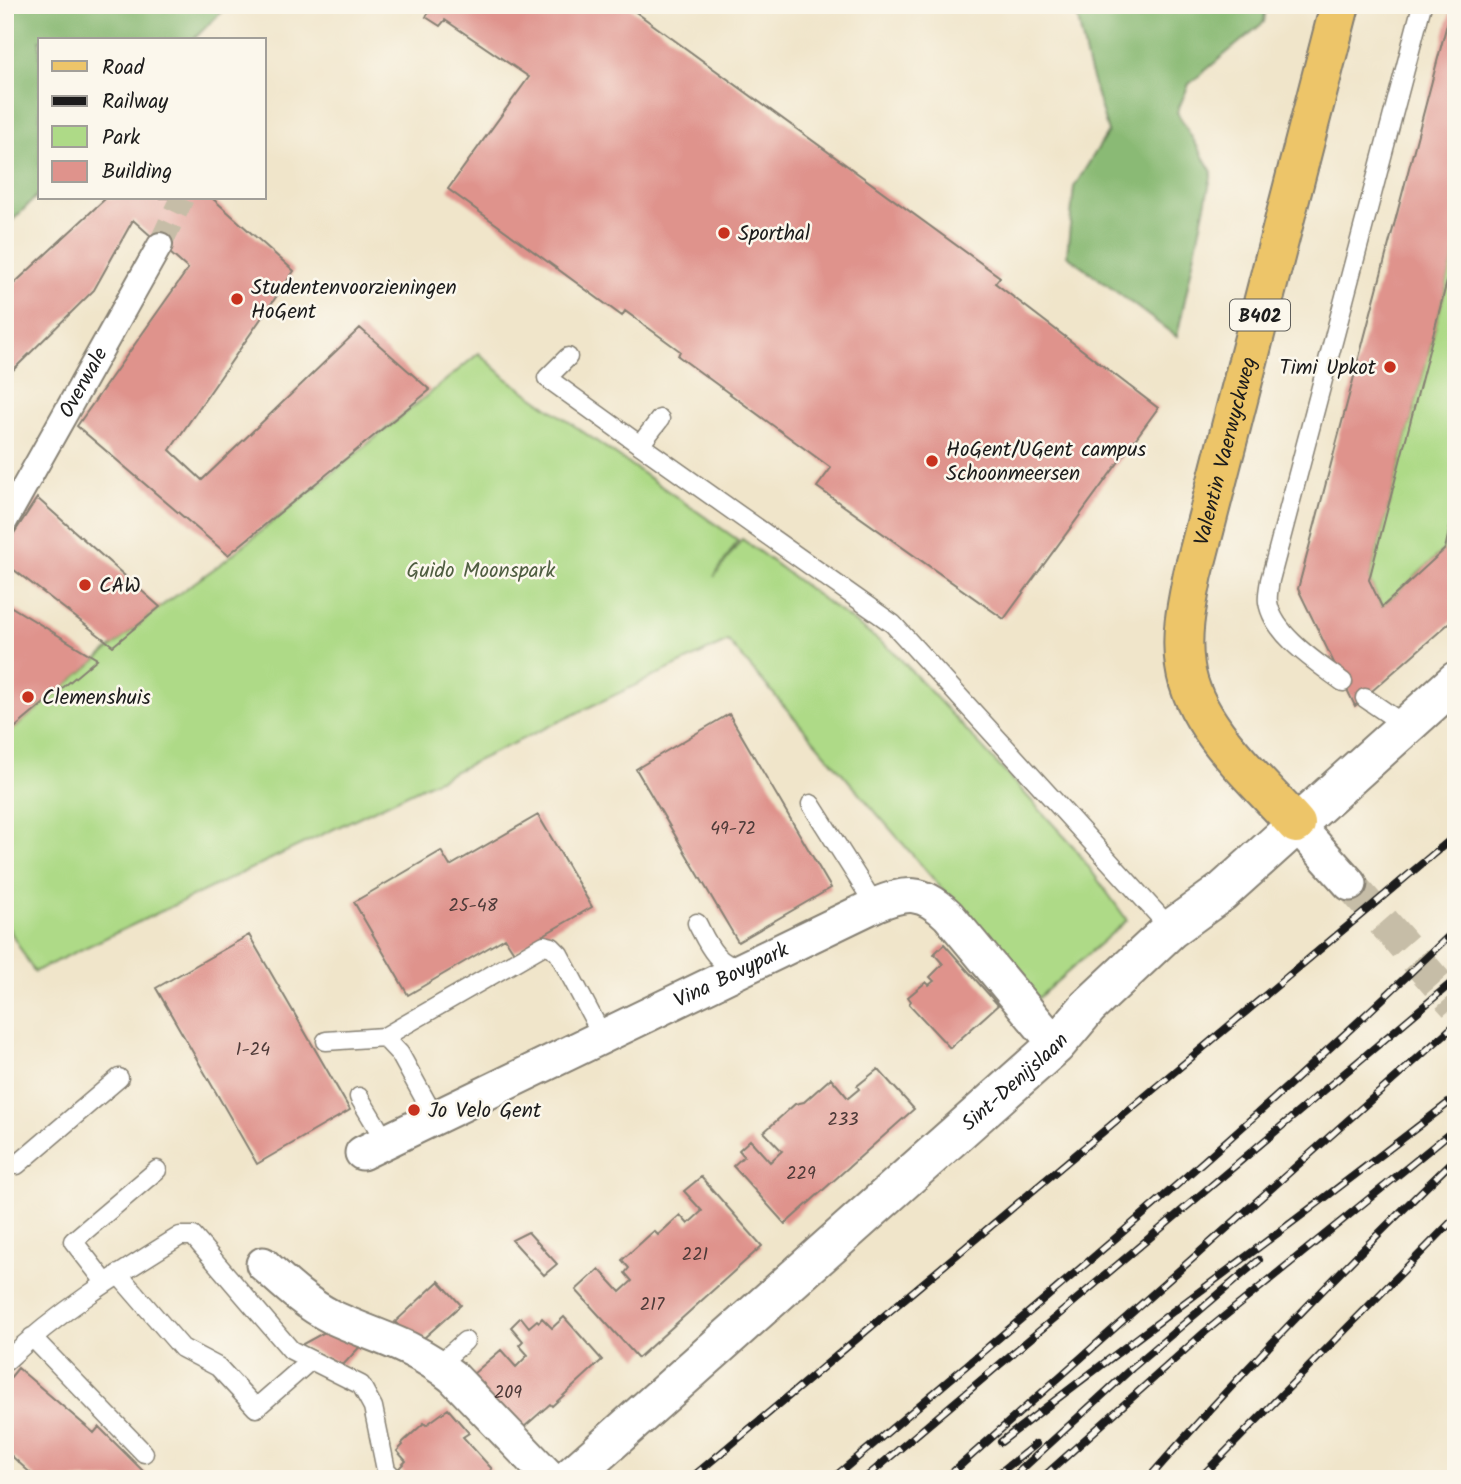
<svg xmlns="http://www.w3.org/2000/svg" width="1461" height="1484" font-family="Kalam,sans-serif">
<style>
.green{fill:#aeda87;stroke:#657b52;stroke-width:2}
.forest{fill:#8aba74;stroke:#536b48;stroke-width:2}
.building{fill:#df938c}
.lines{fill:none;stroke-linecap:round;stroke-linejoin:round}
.pedestrian-tunnel{stroke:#c6bda7;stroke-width:24;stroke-dasharray:24 12;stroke-linecap:butt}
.minor-tunnel{stroke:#c6bda7;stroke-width:33;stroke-dasharray:33 17;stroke-linecap:butt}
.service-casing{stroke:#868073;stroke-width:21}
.pedestrian-casing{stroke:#868073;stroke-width:28}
.minor-casing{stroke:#868073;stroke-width:37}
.tertiary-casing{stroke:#868073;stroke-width:42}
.primary-casing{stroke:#868073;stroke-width:42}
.service{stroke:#fff;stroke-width:18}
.pedestrian{stroke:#fff;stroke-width:24}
.minor{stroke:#fff;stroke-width:33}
.tertiary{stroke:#fff;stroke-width:38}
.primary{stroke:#edc569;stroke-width:38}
.rail-casing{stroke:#1c1c1c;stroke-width:8}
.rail{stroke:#fbf7ec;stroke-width:5;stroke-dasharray:16;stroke-linecap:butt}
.poi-dot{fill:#c8321e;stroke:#fbf7ec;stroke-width:2.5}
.labels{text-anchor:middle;stroke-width:5;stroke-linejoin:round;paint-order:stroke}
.number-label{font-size:18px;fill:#4d3a38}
.shield{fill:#fbf7ec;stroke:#5f5e5a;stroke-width:2}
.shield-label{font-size:19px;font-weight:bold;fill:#1c1c1c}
.poi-label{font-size:21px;fill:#1c1c1c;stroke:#fbf7ec;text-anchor:start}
.street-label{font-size:21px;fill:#1c1c1c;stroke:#fbf7ec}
.park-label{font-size:21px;fill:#4f5e41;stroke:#fbf7ec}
</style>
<rect width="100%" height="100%" fill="#fbf7ec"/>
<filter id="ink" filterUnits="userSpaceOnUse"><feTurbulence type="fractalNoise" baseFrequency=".0143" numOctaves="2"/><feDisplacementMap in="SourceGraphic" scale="14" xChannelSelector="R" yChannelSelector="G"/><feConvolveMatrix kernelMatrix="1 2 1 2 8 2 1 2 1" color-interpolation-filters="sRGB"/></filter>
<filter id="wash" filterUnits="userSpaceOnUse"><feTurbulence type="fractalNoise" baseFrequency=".00686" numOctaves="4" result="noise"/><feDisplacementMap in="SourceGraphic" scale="28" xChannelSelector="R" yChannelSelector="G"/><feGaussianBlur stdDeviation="1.57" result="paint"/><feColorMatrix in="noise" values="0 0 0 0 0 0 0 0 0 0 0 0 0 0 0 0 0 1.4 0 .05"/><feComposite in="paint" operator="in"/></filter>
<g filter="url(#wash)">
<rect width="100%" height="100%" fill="#f0e5ca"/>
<path class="green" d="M 1456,247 L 1456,494 L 1445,549 L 1382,607 L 1369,580 Z
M 479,353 L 506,378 L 738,540 L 714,577 L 742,539 L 894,652 L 1074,847 L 1127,920 L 1037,999 L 728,641 L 34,972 L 5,922 L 5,736 L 113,646 L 160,607 L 222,563 Z"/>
<path class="forest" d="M 5,5 L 228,5 L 193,40 L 40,40 L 40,193 L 5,228 Z
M 1075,5 L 1132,5 L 1139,19 L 1158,5 L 1266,5 L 1264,22 L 1189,84 L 1177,112 L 1212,172 L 1177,337 L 1067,255 L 1074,187 L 1108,132 L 1088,65 Z"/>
<g id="blocks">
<path class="building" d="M 427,5 L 568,5 L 577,12 L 582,5 L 626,5 L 1000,277 L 995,283 L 1158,408 L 1004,619 L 817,487 L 831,468 L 678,356 L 680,351 L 625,311 L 622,316 L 448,189 L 529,77 L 445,20 L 440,26 L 426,17 L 431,9 Z
M 1452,5 L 1456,5 L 1456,247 L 1369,580 L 1382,607 L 1445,549 L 1456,500 L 1456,617 L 1355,706 L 1298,589 Z
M 106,198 L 212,198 L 294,271 L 170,450 L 202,480 L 360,328 L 430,390 L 228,555 L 77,426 L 188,269 L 133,220 L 94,290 L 9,374 L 5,370 L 5,292 Z
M 37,498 L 160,607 L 113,646 L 5,563 L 5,547 Z
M 5,603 L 97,659 L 5,736 Z
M 729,714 L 831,888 L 738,942 L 636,769 Z
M 538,815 L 592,907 L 514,952 L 505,938 L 408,995 L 354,902 L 441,851 L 450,866 Z
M 249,935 L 350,1110 L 257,1164 L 156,988 Z
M 944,944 L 998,1005 L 950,1048 L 909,1004 L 911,1001 L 908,997 L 926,982 L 929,985 L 934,981 L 930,977 L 943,964 L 934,954 Z
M 878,1069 L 914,1109 L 785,1224 L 733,1166 L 744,1156 L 739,1150 L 750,1140 L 770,1162 L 782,1151 L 764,1132 L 795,1104 L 804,1102 L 831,1078 L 848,1098 L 859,1089 L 857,1086 Z
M 701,1177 L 762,1246 L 638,1358 L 576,1290 L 599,1269 L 620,1292 L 632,1281 L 625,1273 L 629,1268 L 622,1260 L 654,1231 L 658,1235 L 680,1215 L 688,1224 L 702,1211 L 684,1191 Z
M 528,1232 L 557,1264 L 544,1275 L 512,1240 Z
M 439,1281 L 461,1305 L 416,1345 L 395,1322 Z
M 521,1317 L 529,1327 L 537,1320 L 539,1322 L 542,1318 L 552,1328 L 564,1317 L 602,1360 L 552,1406 L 550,1404 L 515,1435 L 466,1380 L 501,1350 L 516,1367 L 528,1355 L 519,1345 L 523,1341 L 511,1327 Z
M 334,1327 L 367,1339 L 343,1365 L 301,1345 Z
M 18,1368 L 94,1433 L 99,1427 L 151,1479 L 37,1479 L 5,1450 L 5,1384 Z
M 448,1409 L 469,1433 L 463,1437 L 492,1469 L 481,1479 L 409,1479 L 399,1468 L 406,1461 L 397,1451 L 403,1445 L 402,1443 L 424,1423 L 426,1425 Z"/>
</g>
</g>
<g filter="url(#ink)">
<use href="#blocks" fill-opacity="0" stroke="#868073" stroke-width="2"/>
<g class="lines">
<path class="pedestrian-tunnel" d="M 160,245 L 182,198"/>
<path class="minor-tunnel" d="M 1350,884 L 1456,1005"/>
<g class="service-casing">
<path id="service" d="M 568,357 L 547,378 L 640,445
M 660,419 L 640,445 L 893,624 L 1171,929
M 1343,682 C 1319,664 1273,635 1268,602 C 1267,595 1269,587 1270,580 L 1422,5
M 1365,698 L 1406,726
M 811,804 L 875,905
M 697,923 C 707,942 716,966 741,968
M 384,1037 L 544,945 L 552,947 L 559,954 L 603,1037
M 326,1041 L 384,1037 L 400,1054 L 435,1118
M 359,1097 L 386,1142
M 5,1163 L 17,1165 L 119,1078
M 118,1274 L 182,1348 L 218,1367 L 256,1408 L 311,1360
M 105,1282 L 73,1241 L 157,1170
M 32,1337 L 144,1453
M 5,1362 C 59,1311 117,1275 180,1236 L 193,1236 L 291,1350 L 361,1385 L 373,1407 L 386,1470 L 395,1479
M 438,1365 L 465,1341"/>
</g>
<g class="pedestrian-casing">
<g id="pedestrian">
<path id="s1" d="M 5,521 L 160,245"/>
</g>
</g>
<g class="minor-casing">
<g id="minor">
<path d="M 1296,824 L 1350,884"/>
<path id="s2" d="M 362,1153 L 875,905 C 906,892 922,890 948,915 L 1056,1045"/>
<path d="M 263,1264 C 285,1284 306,1304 332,1317 C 378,1338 412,1344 453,1377 L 551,1479"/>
</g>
</g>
<g class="tertiary-casing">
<g id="tertiary">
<path id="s3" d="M 569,1479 L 1056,1045 L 1088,1007 L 1171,929 L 1222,892 L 1456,681"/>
</g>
</g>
<g class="primary-casing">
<g id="primary">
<path id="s4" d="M 1296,824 C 1257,780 1193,726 1185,666 C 1180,634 1187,604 1193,574 L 1340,5"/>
</g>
</g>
<use href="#service" class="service"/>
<use href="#pedestrian" class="pedestrian"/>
<use href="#minor" class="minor"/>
<use href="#tertiary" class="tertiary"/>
<use href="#primary" class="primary"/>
<g class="rail-casing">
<path id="rail" d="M 1001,1442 C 1151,1325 1306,1215 1456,1097
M 690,1479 L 1456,835
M 832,1479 C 1044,1300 1257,1122 1456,929
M 864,1479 L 1456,979
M 945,1479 L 1456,1024
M 992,1479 L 1036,1444
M 1011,1479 L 1132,1368 L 1259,1260
M 1041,1479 L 1205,1332 L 1456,1128
M 1148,1479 C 1246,1367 1349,1261 1456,1158
M 1199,1479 L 1456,1217"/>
</g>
<use href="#rail" class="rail"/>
</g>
</g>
<g class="poi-dot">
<circle cx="724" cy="233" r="7"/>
<circle cx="237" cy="299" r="7"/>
<circle cx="1390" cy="367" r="7"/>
<circle cx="932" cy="461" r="7"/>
<circle cx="85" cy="585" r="7"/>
<circle cx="28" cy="697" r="7"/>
<circle cx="414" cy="1110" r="7"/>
</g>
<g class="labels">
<g class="number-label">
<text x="733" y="834">49-72</text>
<text x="473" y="911">25-48</text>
<text x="253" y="1055">1-24</text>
<text x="843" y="1125">233</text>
<text x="801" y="1179">229</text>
<text x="695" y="1260">221</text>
<text x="652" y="1310">217</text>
<text x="508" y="1398">209</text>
</g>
<rect class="shield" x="1230" y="299.5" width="60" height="31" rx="5"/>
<g class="shield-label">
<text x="1260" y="322">B402</text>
</g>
<g class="poi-label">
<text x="738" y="240">Sporthal</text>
<text x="251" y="294">Studentenvoorzieningen<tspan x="251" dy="24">HoGent</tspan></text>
<text x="1376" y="374" text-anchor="end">Timi Upkot</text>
<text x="946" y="456">HoGent/UGent campus<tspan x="946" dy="24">Schoonmeersen</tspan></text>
<text x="99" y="592">CAW</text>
<text x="42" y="704">Clemenshuis</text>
<text x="428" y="1117">Jo Velo Gent</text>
</g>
<g class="street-label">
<text dy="7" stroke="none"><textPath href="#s1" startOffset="159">Overwale</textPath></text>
<text dy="7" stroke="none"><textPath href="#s4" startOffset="416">Valentin Vaerwyckweg</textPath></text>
<text dy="7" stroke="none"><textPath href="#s2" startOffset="410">Vina Bovypark</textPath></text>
<text dy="7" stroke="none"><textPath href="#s3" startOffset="597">Sint-Denijslaan</textPath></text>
</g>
<g class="park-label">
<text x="481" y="577">Guido Moonspark</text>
</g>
</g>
<rect width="1461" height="1484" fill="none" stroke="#fbf7ec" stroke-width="28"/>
<rect x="38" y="38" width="228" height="161" fill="#fbf7ec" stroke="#a29f99" stroke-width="2"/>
<rect x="52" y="61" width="35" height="10" fill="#edc569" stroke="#a29f99" stroke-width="2"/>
<text x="102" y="74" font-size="21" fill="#1c1c1c">Road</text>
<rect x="52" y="96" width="35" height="10" fill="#1c1c1c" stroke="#a29f99" stroke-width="2"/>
<text x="102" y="108" font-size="21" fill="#1c1c1c">Railway</text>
<rect x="52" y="126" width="35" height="21" fill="#aeda87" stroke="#a29f99" stroke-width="2"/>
<text x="102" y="144" font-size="21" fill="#1c1c1c">Park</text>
<rect x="52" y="161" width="35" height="21" fill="#df938c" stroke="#a29f99" stroke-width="2"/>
<text x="102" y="178" font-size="21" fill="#1c1c1c">Building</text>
</svg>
